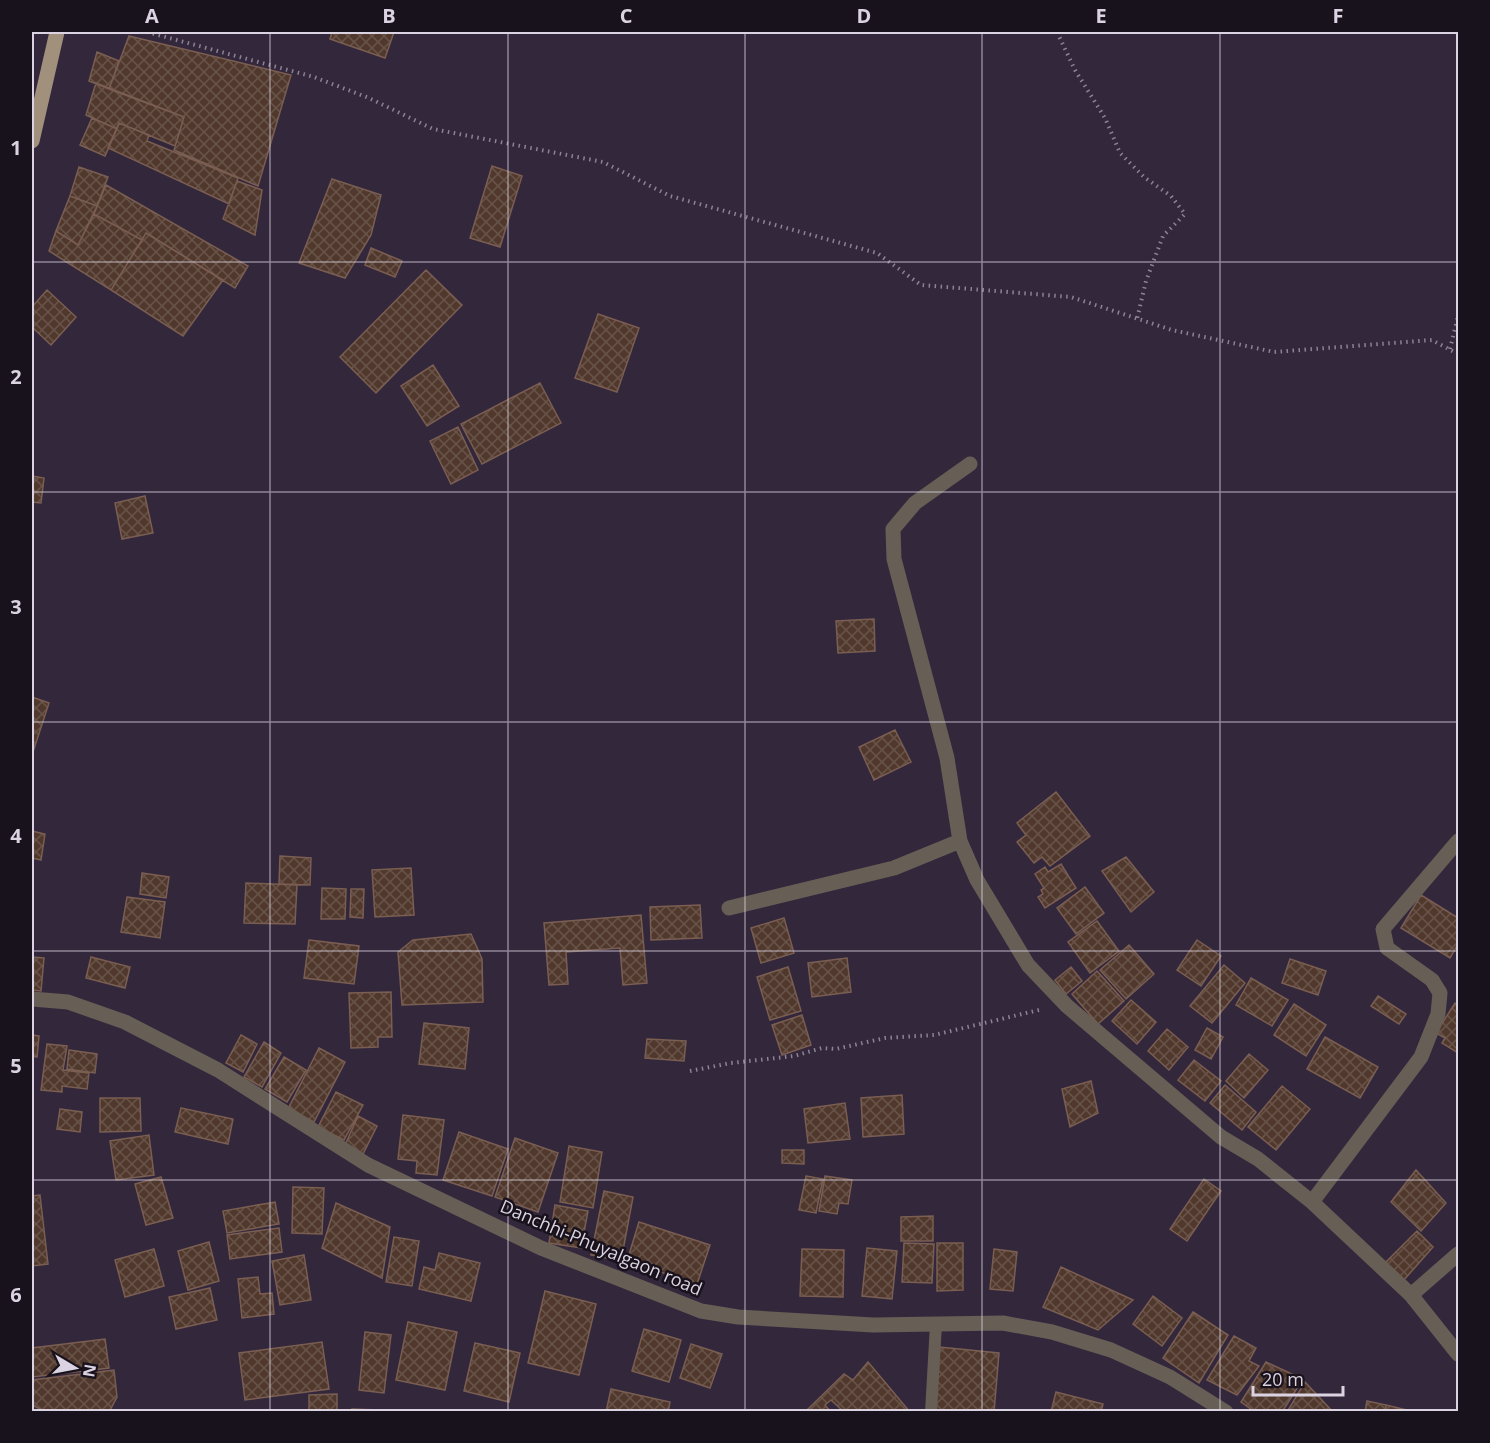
<svg xmlns="http://www.w3.org/2000/svg" width="1490" height="1443" font-family="'Open Sans',sans-serif">
<style>
.building{fill:url(#building-cross-hatch);stroke:#7a5e52;stroke-width:1.5}
.lines{fill:none;stroke-linecap:round;stroke-linejoin:round}
.path{stroke:#8d8394;stroke-width:4;stroke-dasharray:1.5 4.5;stroke-linecap:butt}
.lane{stroke:#675f55;stroke-width:12}
.street{stroke:#675f55;stroke-width:15}
.primary{stroke:#a1917c;stroke-width:15}
.grid{fill:none;stroke:#dbd3e1;stroke-width:1.5;stroke-opacity:0.55}
.labels{text-anchor:middle;stroke-width:5;stroke-linejoin:round;paint-order:stroke}
.street-label{font-size:18px;fill:#dbd3e1;stroke:#18121c}
.neatline{fill:none;stroke:#dbd3e1;stroke-width:2}
.grid-label{font-size:20px;text-anchor:middle;font-weight:bold;fill:#dbd3e1}
</style>
<defs>
<pattern id="building-cross-hatch" width="8" height="8" patternUnits="userSpaceOnUse" patternTransform="scale(1.5)"><rect width="8" height="8" fill="#51382c"/><path d="M0 0l8 8M0 8l8-8" fill="none" stroke="#69544a"/></pattern>
</defs>
<rect width="100%" height="100%" fill="#33273c"/>
<path class="building" d="M 332,32 L 394,32 L 385,58 L 330,39 Z
M 129,36 L 291,75 L 258,186 L 174,150 L 184,117 L 109,89 Z
M 97,52 L 119,61 L 109,89 L 89,81 Z
M 96,83 L 184,117 L 175,146 L 119,123 L 117,129 L 86,115 Z
M 92,118 L 117,129 L 105,156 L 80,145 Z
M 119,123 L 149,135 L 147,141 L 238,178 L 229,204 L 108,148 Z
M 492,166 L 522,176 L 500,247 L 470,238 Z
M 79,167 L 108,177 L 97,206 L 70,196 Z
M 332,179 L 381,195 L 371,235 L 345,278 L 299,263 Z
M 237,181 L 262,190 L 255,235 L 223,219 Z
M 106,185 L 248,266 L 235,288 L 146,233 L 142,240 L 94,214 Z
M 70,196 L 97,206 L 78,245 L 56,231 Z
M 94,214 L 142,240 L 111,290 L 49,251 L 56,231 L 78,245 Z
M 146,233 L 223,280 L 183,336 L 111,290 Z
M 371,248 L 402,261 L 395,277 L 365,265 Z
M 426,270 L 462,305 L 376,393 L 340,357 Z
M 47,290 L 76,317 L 51,345 L 32,327 L 32,307 Z
M 598,314 L 639,328 L 617,392 L 575,378 Z
M 433,365 L 459,406 L 427,426 L 401,386 Z
M 540,383 L 561,423 L 482,464 L 461,424 Z
M 458,427 L 478,470 L 451,484 L 430,441 Z
M 32,476 L 44,478 L 41,503 L 32,502 Z
M 145,496 L 153,533 L 122,539 L 115,503 Z
M 874,619 L 875,651 L 838,653 L 836,621 Z
M 32,697 L 49,703 L 32,755 Z
M 895,730 L 911,762 L 874,780 L 859,747 Z
M 1056,792 L 1090,836 L 1050,866 L 1042,857 L 1034,863 L 1017,842 L 1026,835 L 1017,823 Z
M 32,831 L 45,834 L 41,860 L 32,858 Z
M 280,856 L 311,858 L 310,885 L 279,884 Z
M 1126,857 L 1154,892 L 1131,912 L 1102,871 Z
M 1061,864 L 1076,888 L 1045,908 L 1038,897 L 1043,894 L 1041,890 L 1044,888 L 1035,874 L 1045,867 L 1048,872 Z
M 411,868 L 414,915 L 375,917 L 372,870 Z
M 142,873 L 169,877 L 166,898 L 140,894 Z
M 246,883 L 297,885 L 295,924 L 244,923 Z
M 1085,887 L 1104,913 L 1076,934 L 1057,908 Z
M 322,888 L 346,889 L 345,919 L 321,919 Z
M 351,889 L 364,889 L 363,918 L 350,917 Z
M 1421,895 L 1458,918 L 1458,944 L 1450,958 L 1401,928 Z
M 127,897 L 165,902 L 160,938 L 121,932 Z
M 700,905 L 702,938 L 651,940 L 650,907 Z
M 641,915 L 647,983 L 623,985 L 620,948 L 566,952 L 568,984 L 549,985 L 544,923 Z
M 784,918 L 794,953 L 761,963 L 751,928 Z
M 1097,921 L 1119,951 L 1090,973 L 1068,942 Z
M 471,934 L 482,959 L 483,1002 L 402,1005 L 398,952 L 413,940 Z
M 309,940 L 359,946 L 354,984 L 304,978 Z
M 1197,940 L 1221,956 L 1201,986 L 1177,970 Z
M 1129,945 L 1154,974 L 1126,999 L 1100,970 Z
M 32,957 L 44,958 L 41,991 L 32,990 Z
M 91,957 L 130,967 L 125,988 L 86,978 Z
M 847,958 L 851,992 L 812,997 L 808,963 Z
M 1290,959 L 1326,971 L 1318,995 L 1282,983 Z
M 1224,965 L 1245,983 L 1212,1023 L 1190,1006 Z
M 788,967 L 801,1011 L 770,1020 L 757,977 Z
M 1071,967 L 1082,981 L 1066,994 L 1055,980 Z
M 1097,971 L 1124,1001 L 1098,1024 L 1072,994 Z
M 1251,978 L 1288,1000 L 1272,1026 L 1236,1005 Z
M 391,992 L 392,1037 L 378,1037 L 378,1047 L 351,1048 L 349,993 Z
M 1378,996 L 1406,1014 L 1399,1024 L 1371,1006 Z
M 1131,1000 L 1156,1022 L 1137,1044 L 1112,1021 Z
M 1455,1003 L 1458,1005 L 1458,1053 L 1442,1043 L 1445,1038 L 1436,1033 Z
M 1294,1004 L 1326,1025 L 1306,1056 L 1274,1035 Z
M 802,1015 L 811,1045 L 782,1055 L 772,1025 Z
M 424,1023 L 469,1028 L 465,1069 L 419,1064 Z
M 1207,1028 L 1223,1037 L 1211,1059 L 1195,1050 Z
M 1167,1029 L 1188,1047 L 1169,1070 L 1148,1051 Z
M 32,1035 L 39,1036 L 37,1057 L 32,1056 Z
M 241,1035 L 257,1044 L 243,1072 L 226,1063 Z
M 1325,1037 L 1378,1067 L 1360,1098 L 1307,1069 Z
M 647,1039 L 686,1041 L 684,1061 L 645,1058 Z
M 264,1042 L 281,1053 L 262,1087 L 244,1077 Z
M 47,1044 L 67,1046 L 63,1070 L 89,1073 L 87,1089 L 62,1086 L 62,1092 L 41,1090 Z
M 319,1048 L 345,1062 L 314,1122 L 288,1109 Z
M 69,1050 L 97,1054 L 95,1073 L 67,1069 Z
M 1249,1054 L 1268,1070 L 1244,1098 L 1226,1081 Z
M 284,1057 L 306,1070 L 287,1102 L 265,1089 Z
M 1194,1060 L 1221,1081 L 1205,1101 L 1178,1080 Z
M 1091,1081 L 1098,1113 L 1070,1127 L 1062,1089 Z
M 1225,1085 L 1256,1112 L 1242,1130 L 1210,1103 Z
M 1282,1086 L 1310,1109 L 1276,1150 L 1248,1127 Z
M 336,1092 L 363,1105 L 344,1140 L 318,1127 Z
M 902,1095 L 904,1134 L 863,1137 L 861,1098 Z
M 100,1098 L 140,1098 L 141,1131 L 100,1132 Z
M 845,1103 L 850,1139 L 808,1143 L 804,1109 Z
M 181,1108 L 233,1119 L 228,1144 L 175,1132 Z
M 60,1109 L 82,1112 L 80,1132 L 57,1129 Z
M 403,1115 L 444,1120 L 437,1175 L 416,1173 L 417,1161 L 398,1159 Z
M 358,1116 L 377,1126 L 363,1154 L 345,1145 Z
M 459,1132 L 508,1149 L 492,1196 L 443,1180 Z
M 149,1135 L 154,1175 L 116,1180 L 110,1141 Z
M 515,1138 L 558,1153 L 538,1212 L 495,1197 Z
M 569,1146 L 602,1152 L 593,1208 L 560,1202 Z
M 782,1150 L 804,1150 L 804,1164 L 782,1163 Z
M 1416,1170 L 1446,1203 L 1421,1231 L 1391,1202 Z
M 806,1176 L 823,1179 L 816,1213 L 799,1210 Z
M 825,1176 L 852,1180 L 848,1204 L 839,1203 L 837,1214 L 819,1211 Z
M 161,1177 L 173,1218 L 146,1225 L 135,1184 Z
M 1204,1179 L 1221,1191 L 1187,1241 L 1170,1229 Z
M 293,1187 L 324,1188 L 322,1234 L 292,1233 Z
M 604,1191 L 633,1197 L 621,1261 L 591,1255 Z
M 40,1195 L 48,1264 L 32,1266 L 32,1196 Z
M 275,1202 L 279,1224 L 227,1233 L 223,1211 Z
M 336,1203 L 390,1227 L 382,1278 L 322,1248 Z
M 555,1205 L 588,1211 L 581,1248 L 549,1243 Z
M 933,1216 L 933,1241 L 901,1241 L 901,1217 Z
M 639,1222 L 710,1245 L 697,1284 L 627,1261 Z
M 279,1228 L 282,1252 L 230,1259 L 227,1235 Z
M 1417,1231 L 1433,1247 L 1403,1281 L 1384,1264 Z
M 394,1237 L 419,1241 L 412,1286 L 386,1282 Z
M 209,1242 L 219,1281 L 188,1290 L 178,1251 Z
M 904,1243 L 934,1244 L 932,1283 L 902,1282 Z
M 937,1243 L 963,1243 L 963,1290 L 937,1291 Z
M 867,1248 L 897,1251 L 892,1299 L 862,1296 Z
M 154,1249 L 164,1286 L 125,1297 L 115,1260 Z
M 802,1249 L 844,1250 L 843,1297 L 800,1296 Z
M 994,1249 L 1017,1252 L 1013,1291 L 990,1289 Z
M 439,1253 L 480,1263 L 471,1301 L 419,1289 L 424,1267 L 435,1270 Z
M 304,1255 L 311,1300 L 280,1305 L 272,1261 Z
M 1061,1267 L 1133,1300 L 1098,1330 L 1043,1307 Z
M 258,1277 L 260,1294 L 272,1293 L 274,1314 L 242,1318 L 238,1279 Z
M 210,1288 L 217,1320 L 176,1329 L 169,1297 Z
M 545,1291 L 596,1304 L 579,1375 L 528,1363 Z
M 1153,1296 L 1182,1318 L 1162,1346 L 1133,1324 Z
M 1193,1312 L 1228,1335 L 1199,1383 L 1163,1358 Z
M 408,1322 L 457,1332 L 445,1390 L 396,1380 Z
M 644,1329 L 681,1340 L 669,1382 L 632,1371 Z
M 365,1332 L 391,1335 L 384,1393 L 359,1390 Z
M 1234,1336 L 1256,1348 L 1249,1361 L 1259,1366 L 1237,1395 L 1207,1380 Z
M 105,1339 L 109,1368 L 32,1377 L 32,1348 Z
M 322,1342 L 329,1389 L 245,1400 L 239,1353 Z
M 475,1343 L 520,1353 L 509,1402 L 464,1391 Z
M 691,1344 L 722,1354 L 710,1388 L 680,1378 Z
M 939,1347 L 999,1353 L 994,1412 L 933,1410 Z
M 868,1362 L 910,1412 L 844,1412 L 831,1400 L 825,1405 L 831,1412 L 805,1412 L 844,1374 L 853,1380 Z
M 1266,1362 L 1303,1379 L 1282,1412 L 1255,1412 L 1241,1402 Z
M 114,1370 L 117,1397 L 109,1412 L 46,1412 L 32,1405 L 32,1380 Z
M 1305,1382 L 1333,1412 L 1287,1412 Z
M 611,1389 L 670,1402 L 668,1412 L 606,1412 Z
M 1056,1392 L 1103,1404 L 1101,1412 L 1051,1412 Z
M 337,1394 L 337,1412 L 309,1412 L 309,1395 Z
M 1367,1401 L 1386,1405 L 1385,1412 L 1365,1412 Z
M 1386,1405 L 1415,1412 L 1385,1412 Z
M 352,1409 L 378,1410 L 378,1412 L 352,1412 Z"/>
<g class="lines">
<path class="path" d="M 147,32 L 314,77 L 369,98 L 433,129 L 603,162 L 670,196 L 877,253 L 921,285 L 1071,297 L 1172,330 L 1274,352 L 1432,340 L 1458,354
M 1057,32 L 1075,70 L 1105,118 L 1120,153 L 1144,177 L 1171,196 L 1185,214 L 1163,236 L 1146,281 L 1137,319
M 1450,349 L 1458,316
M 690,1071 L 731,1063 L 794,1056 L 822,1048 L 836,1049 L 885,1038 L 934,1035 L 1039,1010"/>
<path class="lane" d="M 931,1412 L 936,1324"/>
<path class="street" d="M 970,464 L 915,503 L 893,529 L 894,559 L 947,758 L 960,841 L 977,880 L 1028,965 L 1067,1006 L 1221,1137 L 1258,1159 L 1312,1202 L 1411,1295 L 1458,1354
M 729,908 L 894,868 L 960,841
M 32,999 L 68,1002 L 125,1022 L 218,1070 L 368,1165 L 541,1248 L 701,1311 L 738,1317 L 873,1325 L 1003,1323 L 1052,1332 L 1111,1350 L 1170,1377 L 1226,1412
M 1312,1202 L 1421,1057 L 1438,1014 L 1440,993 L 1432,980 L 1387,948 L 1383,929 L 1458,841
M 1411,1295 L 1458,1254"/>
<path class="primary" d="M 32,141 L 57,32"/>
</g>
<path class="grid" d="M 270,32 L 270,1412M 508,32 L 508,1412M 745,32 L 745,1412M 982,32 L 982,1412M 1220,32 L 1220,1412M 32,262 L 1458,262M 32,492 L 1458,492M 32,722 L 1458,722M 32,951 L 1458,951M 32,1180 L 1458,1180"/>
<g class="labels">
<g class="street-label">
<text transform="translate(601 1248) rotate(23)" y="6">Danchhi-Phuyalgaon road</text>
</g>
</g>
<rect width="1490" height="1443" fill="none" stroke="#18121c" stroke-width="66"/>
<g transform="translate(75 1368) rotate(100)" stroke="#18121c" stroke-width="4.5" paint-order="stroke">
<path d="M0-4.5L10 22L0 15L-10 22Z" fill="#dbd3e1"/>
<text y="-9" font-size="16" font-weight="bold" text-anchor="middle" fill="#dbd3e1">N</text>
</g>
<path d="M1253 1386v9h90v-9" fill="none" stroke="#dbd3e1" stroke-width="3"/>
<text x="1262" y="1386" font-size="18" fill="#dbd3e1" stroke="#18121c" stroke-width="4.5" paint-order="stroke">20 m</text>
<rect x="33" y="33" width="1424" height="1377" class="neatline"/>
<g class="grid-label">
<text x="152" y="23">A</text>
<text x="389" y="23">B</text>
<text x="626" y="23">C</text>
<text x="864" y="23">D</text>
<text x="1101" y="23">E</text>
<text x="1338" y="23">F</text>
<text x="16" y="155">1</text>
<text x="16" y="384">2</text>
<text x="16" y="614">3</text>
<text x="16" y="843">4</text>
<text x="16" y="1073">5</text>
<text x="16" y="1302">6</text>
</g>
</svg>
